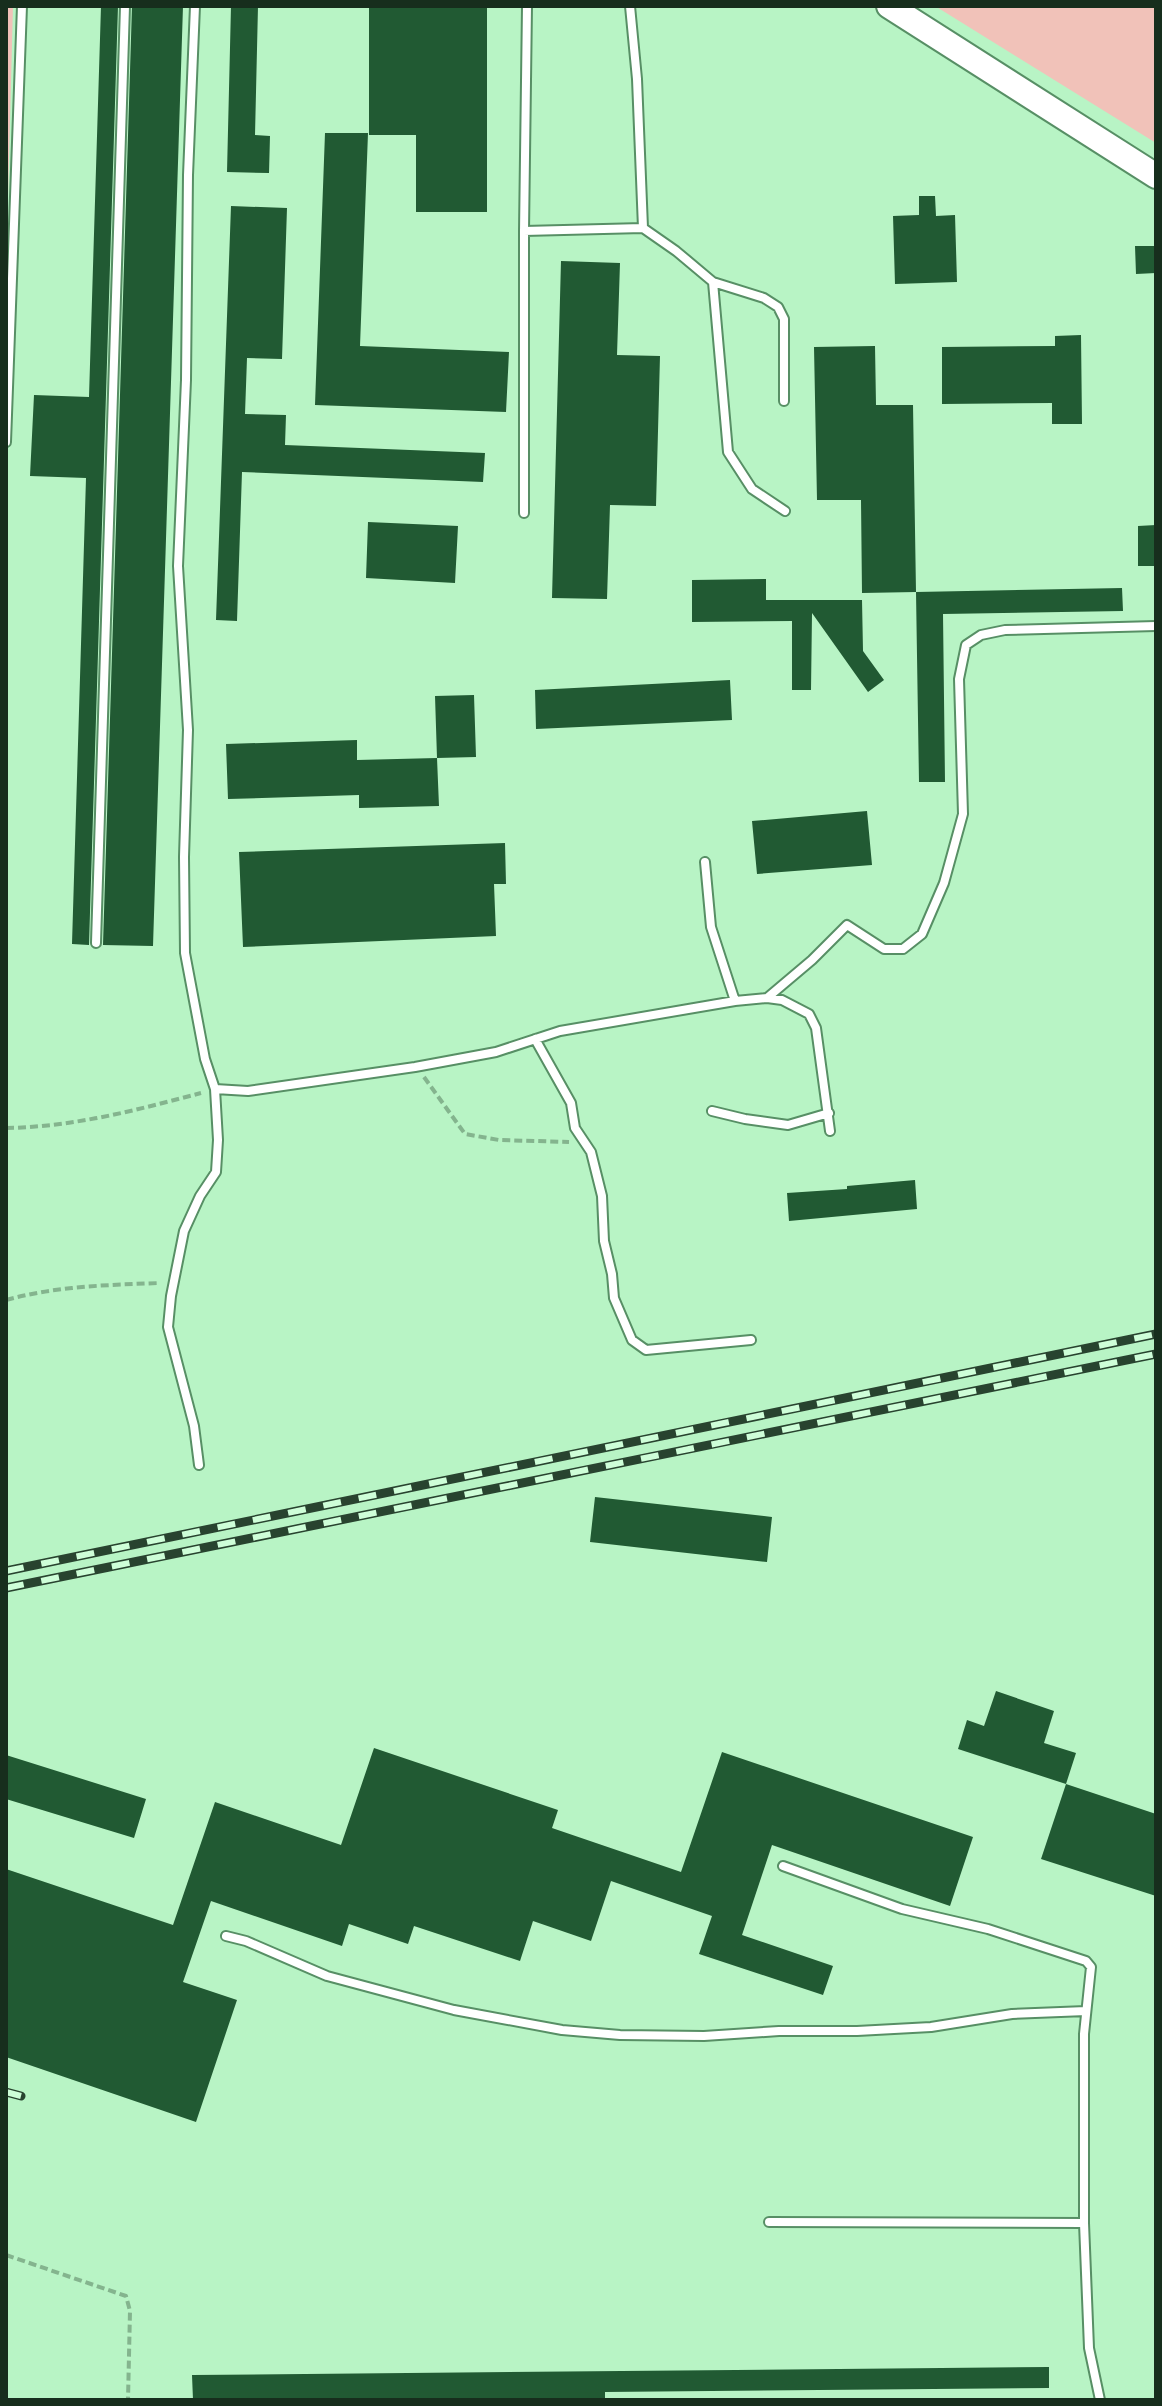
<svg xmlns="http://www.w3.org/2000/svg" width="1162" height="2406" font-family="'PT Sans',sans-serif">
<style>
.green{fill:#f1c2b9}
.building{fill:#215a33}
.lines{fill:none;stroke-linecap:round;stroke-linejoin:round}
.lane-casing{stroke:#578f65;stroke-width:12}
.secondary-casing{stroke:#578f65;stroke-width:28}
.path{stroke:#84b48e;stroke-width:4;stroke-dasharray:8 4;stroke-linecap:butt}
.lane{stroke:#fff;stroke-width:8}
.secondary{stroke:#fff;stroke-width:24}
.rail-casing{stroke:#28432f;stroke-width:9}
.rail{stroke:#cefed8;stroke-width:6;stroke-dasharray:18;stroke-linecap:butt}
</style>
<rect width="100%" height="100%" fill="#b8f4c5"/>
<path class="green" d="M 6,6 L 13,6 L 8,197 L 6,197 Z
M 935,6 L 1156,6 L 1156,143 Z"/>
<path class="building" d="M 101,6 L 118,6 L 89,945 L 72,944 L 86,478 L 30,476 L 34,395 L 89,397 Z
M 132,6 L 183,6 L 153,946 L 103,945 Z
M 231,6 L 258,6 L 255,135 L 270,136 L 269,173 L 227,172 Z
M 369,6 L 487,6 L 487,212 L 416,212 L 416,135 L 369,135 Z
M 325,133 L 368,133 L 360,346 L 509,352 L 506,412 L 315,405 Z
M 919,196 L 935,196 L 936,216 L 955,215 L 957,282 L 895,284 L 893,216 L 919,215 Z
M 231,206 L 287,208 L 282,359 L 247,358 L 245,414 L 286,415 L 285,445 L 485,453 L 483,482 L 242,472 L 237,621 L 216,620 Z
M 1135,246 L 1156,246 L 1156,273 L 1136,274 Z
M 561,261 L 620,263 L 617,355 L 660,356 L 656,506 L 610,505 L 607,599 L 552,598 Z
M 1081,335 L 1082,424 L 1052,424 L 1052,403 L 942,404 L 942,347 L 1055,346 L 1055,336 Z
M 875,346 L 876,405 L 913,405 L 916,592 L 862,593 L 861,500 L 817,500 L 814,347 Z
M 368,522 L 458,526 L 455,583 L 366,578 Z
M 1156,525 L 1156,566 L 1138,566 L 1138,526 Z
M 766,579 L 766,600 L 862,600 L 863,651 L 884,680 L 868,692 L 812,613 L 811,690 L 792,690 L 792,621 L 692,622 L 692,580 Z
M 1122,588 L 1123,611 L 943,614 L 945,782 L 919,782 L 916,592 Z
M 730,680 L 732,720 L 536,729 L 535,690 Z
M 474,695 L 476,757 L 437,758 L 435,696 Z
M 357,740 L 357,760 L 437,758 L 439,806 L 359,808 L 359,795 L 228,799 L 226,744 Z
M 867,811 L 872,865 L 757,874 L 752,821 Z
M 505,843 L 506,884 L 494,884 L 496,936 L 243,947 L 239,852 Z
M 915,1180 L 917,1209 L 789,1221 L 787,1193 L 847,1189 L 847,1186 Z
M 595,1497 L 772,1517 L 767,1562 L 590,1542 Z
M 996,1691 L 1054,1711 L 1044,1743 L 1076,1753 L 1066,1784 L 958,1749 L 967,1720 L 984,1726 Z
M 374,1748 L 558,1810 L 552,1828 L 681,1872 L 722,1752 L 973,1837 L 950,1906 L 772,1845 L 742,1935 L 833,1966 L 823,1995 L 699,1954 L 712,1916 L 611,1881 L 591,1941 L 533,1921 L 520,1961 L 414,1926 L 408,1944 L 349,1924 L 342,1946 L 211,1901 L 183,1982 L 237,2000 L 196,2122 L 6,2057 L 6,1869 L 173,1925 L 215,1802 L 341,1845 Z
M 6,1755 L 146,1799 L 134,1838 L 6,1799 Z
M 1066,1784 L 1156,1814 L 1156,1896 L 1041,1859 Z
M 1049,2367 L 1049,2388 L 605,2392 L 605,2398 L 193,2400 L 192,2375 Z"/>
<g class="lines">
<g class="lane-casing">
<path id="lane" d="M 195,6 L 188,175 L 186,380 L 178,566 L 188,730 L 184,857 L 185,953 L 205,1059 L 215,1089 L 218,1140 L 216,1172 L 200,1196 L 184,1231 L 171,1296 L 168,1327 L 194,1426 L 199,1465
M 630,6 L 637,79 L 643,228 L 676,251 L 713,282 L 764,298 L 778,307 L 784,319 L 784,401
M 524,231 L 527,6
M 713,282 L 728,452 L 752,489 L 785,511
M 6,442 L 22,6
M 524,513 L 524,231 L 643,228
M 705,862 L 711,927 L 735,1001
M 96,943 L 125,6
M 767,998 L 812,960 L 847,925 L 884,949 L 903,949 L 922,934 L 944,883 L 963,814 L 959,679 L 966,645 L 981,635 L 1005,630 L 1156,626
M 535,1039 L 571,1103 L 575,1128 L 591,1152 L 602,1196 L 604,1241 L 612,1274 L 614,1298 L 632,1340 L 646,1350 L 751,1340
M 215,1089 L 248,1091 L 415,1067 L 496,1052 L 560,1031 L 735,1001 L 767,998 L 782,1000 L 809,1014 L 816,1028 L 830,1131
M 712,1111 L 745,1119 L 788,1125 L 829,1113
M 783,1866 L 902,1909 L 988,1929 L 1086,1961 L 1091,1967 L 1084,2034 L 1084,2223 L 1089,2348 L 1100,2400
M 226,1936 L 246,1941 L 327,1976 L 454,2010 L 562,2030 L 620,2035 L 704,2036 L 779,2031 L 857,2031 L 931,2027 L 1012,2014 L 1086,2011
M 769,2222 L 1084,2223"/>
</g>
<g class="secondary-casing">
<path id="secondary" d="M 889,6 L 1156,176"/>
</g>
<path class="path" d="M 424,1077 L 465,1134 L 499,1140 L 569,1142
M 6,1128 C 73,1127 137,1110 201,1093
M 6,1300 C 57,1286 107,1285 160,1283
M 6,2255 L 126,2296 L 130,2311 L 128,2400"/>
<use href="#lane" class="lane"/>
<use href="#secondary" class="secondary"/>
<g class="rail-casing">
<path id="rail" d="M 6,1571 L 1156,1334
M 6,1588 L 1156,1354
M 6,2092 L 21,2096"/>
</g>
<use href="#rail" class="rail"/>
</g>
<rect width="1162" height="2406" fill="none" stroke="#172e1d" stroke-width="16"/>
</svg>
